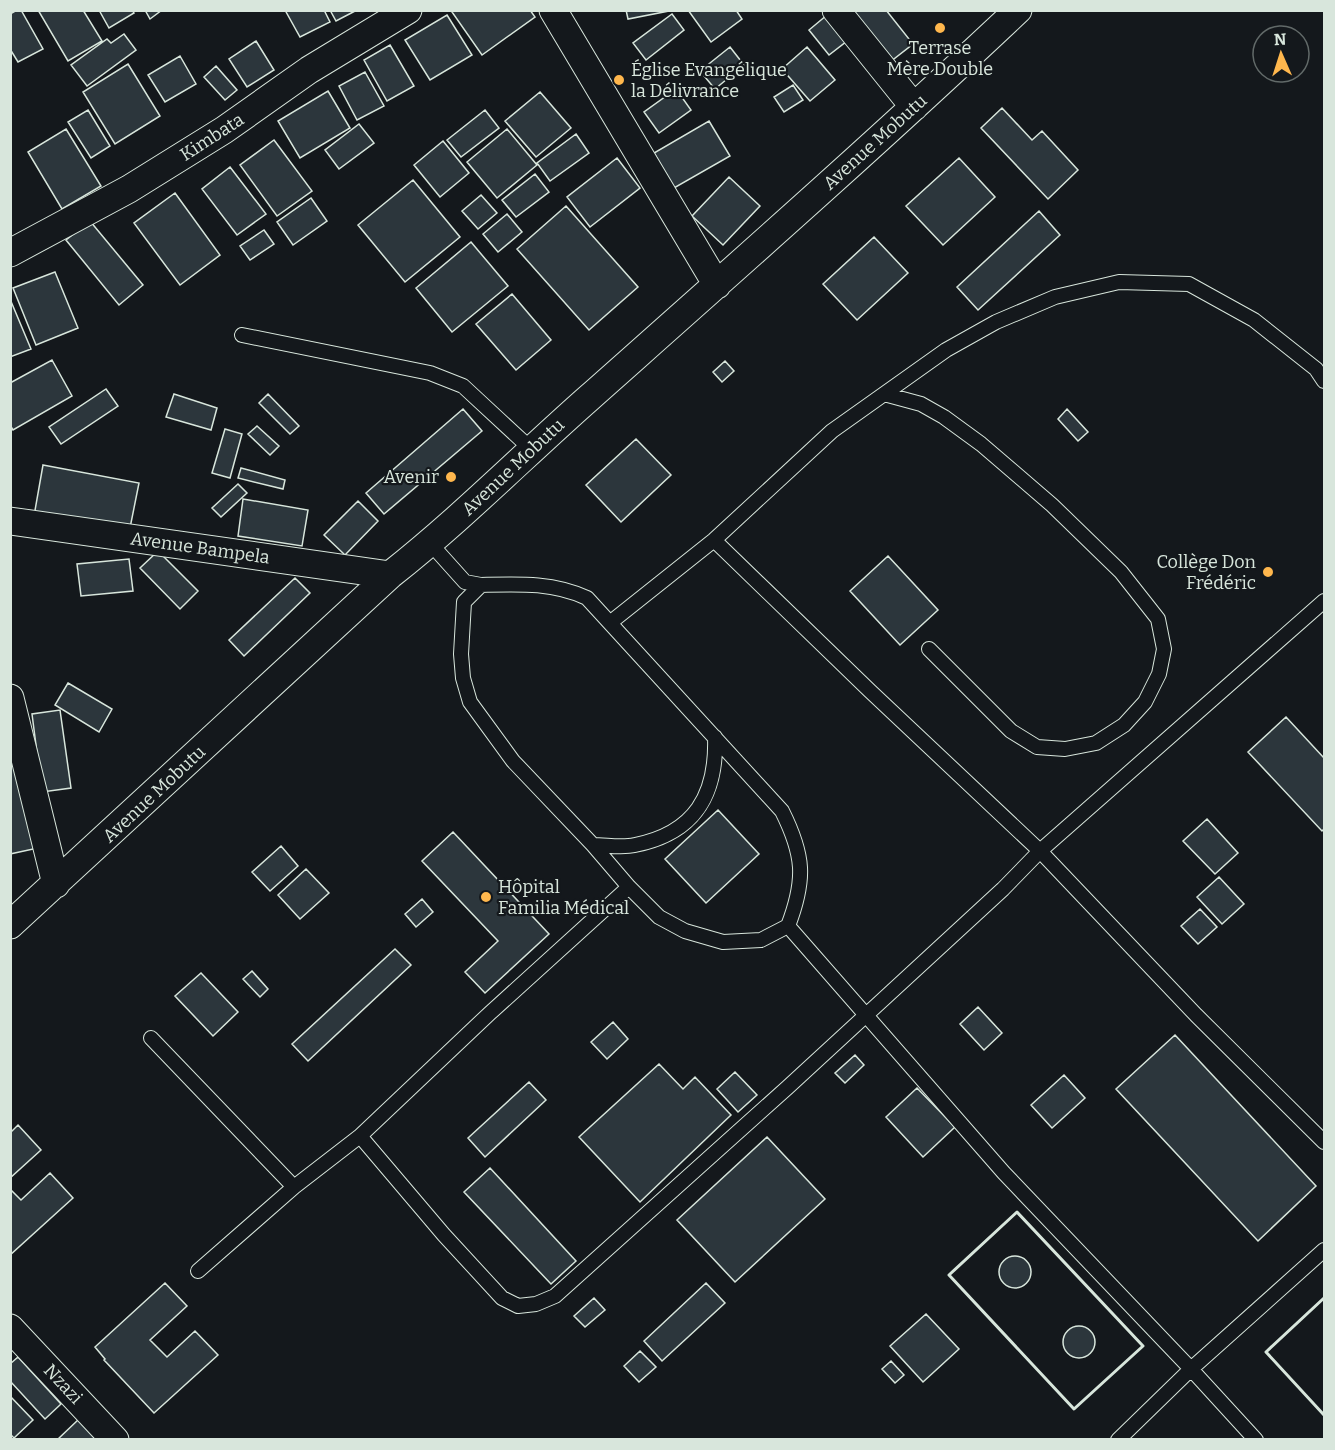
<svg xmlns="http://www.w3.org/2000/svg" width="1335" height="1450" font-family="Bitter,serif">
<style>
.building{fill:#2c363c;stroke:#d8e6dc;stroke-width:1.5}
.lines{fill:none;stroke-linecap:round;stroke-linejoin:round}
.service-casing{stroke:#d8e6dc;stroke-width:16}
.minor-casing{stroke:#d8e6dc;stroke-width:29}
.service{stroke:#14181c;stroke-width:14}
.minor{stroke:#14181c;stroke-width:27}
.wall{stroke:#d8e6dc;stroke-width:3}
.poi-dot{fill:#ffb74d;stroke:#14181c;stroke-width:2}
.labels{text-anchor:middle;stroke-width:4.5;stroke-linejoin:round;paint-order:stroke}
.poi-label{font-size:18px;fill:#d8e6dc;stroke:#14181c;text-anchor:start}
.street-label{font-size:18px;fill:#d8e6dc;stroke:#14181c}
</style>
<rect width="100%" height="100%" fill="#14181c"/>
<path class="building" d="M 17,10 L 21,10 L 43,49 L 18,62 L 10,49 L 10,14 Z
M 38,10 L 83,10 L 102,41 L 68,61 Z
M 99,10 L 132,10 L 134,13 L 109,28 Z
M 145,10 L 162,10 L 150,19 Z
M 285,10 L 324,10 L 330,22 L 300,37 Z
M 330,10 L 357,10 L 336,21 Z
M 455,10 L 530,10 L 535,17 L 482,55 L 452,12 Z
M 626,10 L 668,10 L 669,11 L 628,19 Z
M 688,10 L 736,10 L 742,19 L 711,42 Z
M 851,10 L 886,10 L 913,44 L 890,62 Z
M 672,14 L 684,30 L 646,60 L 633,43 Z
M 447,15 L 472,55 L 430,80 L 405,40 Z
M 827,15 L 847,41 L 829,55 L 809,30 Z
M 124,34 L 136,50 L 87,86 L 71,65 L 107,39 L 111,43 Z
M 256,41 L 274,70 L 247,87 L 229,59 Z
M 390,45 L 414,86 L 387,101 L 364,60 Z
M 730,47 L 744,65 L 715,89 L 700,71 Z
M 807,47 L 835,80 L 810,101 L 782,69 Z
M 180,56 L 196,84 L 165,102 L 148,75 Z
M 128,64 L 160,116 L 115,144 L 83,92 Z
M 216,66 L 237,90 L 225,100 L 204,77 Z
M 365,72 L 384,106 L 357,120 L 339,86 Z
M 793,85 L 803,100 L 784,112 L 774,97 Z
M 676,89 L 691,110 L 659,133 L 644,112 Z
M 328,91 L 350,128 L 300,158 L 278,121 Z
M 540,92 L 571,128 L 536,157 L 505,121 Z
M 1002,108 L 1032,140 L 1042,131 L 1078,170 L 1048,199 L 981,128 Z
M 88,110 L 110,146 L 91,158 L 68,122 Z
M 485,110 L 499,128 L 461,157 L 447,140 Z
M 709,121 L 730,156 L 674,188 L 654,153 Z
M 359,124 L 374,143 L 339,169 L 325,150 Z
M 66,129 L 101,186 L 62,209 L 28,152 Z
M 507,129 L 537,165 L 497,198 L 467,162 Z
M 576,134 L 589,153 L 550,181 L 537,163 Z
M 274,140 L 312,191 L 277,216 L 240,165 Z
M 443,141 L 469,173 L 440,197 L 414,165 Z
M 617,158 L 640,188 L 590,227 L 567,197 Z
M 959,158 L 995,197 L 943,245 L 906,206 Z
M 230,167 L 266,214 L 237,235 L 202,189 Z
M 535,174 L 549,192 L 516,217 L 502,200 Z
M 729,177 L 760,206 L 723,245 L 692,216 Z
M 413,180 L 460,237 L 405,282 L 358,225 Z
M 175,193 L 220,255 L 180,285 L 134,223 Z
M 481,195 L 497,213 L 478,229 L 462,211 Z
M 311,198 L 327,221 L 293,245 L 277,222 Z
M 566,206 L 638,287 L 589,330 L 517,249 Z
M 1039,211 L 1060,235 L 978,310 L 957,287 Z
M 507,214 L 522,232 L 498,252 L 483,234 Z
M 90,221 L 143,285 L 119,305 L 66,240 Z
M 264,230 L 274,244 L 250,260 L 240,246 Z
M 874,237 L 908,273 L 857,320 L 823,284 Z
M 471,242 L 508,286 L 452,332 L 416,288 Z
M 55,272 L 78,328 L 36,345 L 13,288 Z
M 512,294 L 551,340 L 516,370 L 476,324 Z
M 10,299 L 31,349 L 10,357 Z
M 52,360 L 72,396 L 13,430 L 10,425 L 10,383 Z
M 725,361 L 734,371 L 722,382 L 713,372 Z
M 106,389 L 118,406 L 61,444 L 49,427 Z
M 174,394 L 217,408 L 211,430 L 166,417 Z
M 268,394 L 299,426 L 290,434 L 259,403 Z
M 463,409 L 482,431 L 384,514 L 366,493 Z
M 1067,409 L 1088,432 L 1078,441 L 1058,419 Z
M 257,426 L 279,446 L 270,455 L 248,434 Z
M 225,429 L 242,434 L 230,478 L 212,473 Z
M 636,439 L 671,475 L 621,522 L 586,485 Z
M 43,465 L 139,483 L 129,533 L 34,516 Z
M 241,468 L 285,480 L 283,489 L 238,478 Z
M 238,484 L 247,493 L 221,517 L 212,508 Z
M 243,499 L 308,510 L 302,546 L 238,536 Z
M 358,501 L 378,521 L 345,555 L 324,535 Z
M 158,551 L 198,591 L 180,609 L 140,568 Z
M 888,556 L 938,610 L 900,645 L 850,591 Z
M 129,559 L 133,591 L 81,596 L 77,564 Z
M 295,578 L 310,593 L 244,656 L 229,640 Z
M 68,683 L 112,709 L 99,732 L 55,705 Z
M 60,710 L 71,788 L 42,792 L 32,714 Z
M 1286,717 L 1324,758 L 1324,829 L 1322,831 L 1248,752 Z
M 10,733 L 38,848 L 10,854 Z
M 718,810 L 759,854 L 706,903 L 665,859 Z
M 1207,819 L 1238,853 L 1215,874 L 1183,841 Z
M 453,832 L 549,934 L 485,993 L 465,972 L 498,941 L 422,861 Z
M 281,846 L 298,866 L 270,891 L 252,872 Z
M 306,869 L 329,893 L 300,919 L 278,895 Z
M 1219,877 L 1244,904 L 1222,924 L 1197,897 Z
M 422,899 L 433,912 L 416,927 L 405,914 Z
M 1200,909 L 1217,927 L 1198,944 L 1181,926 Z
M 395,949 L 411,965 L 308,1061 L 292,1044 Z
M 252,971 L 268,989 L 260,997 L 243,979 Z
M 201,973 L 238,1012 L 213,1036 L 175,996 Z
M 978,1007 L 1002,1033 L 984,1050 L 960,1024 Z
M 613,1022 L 628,1039 L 607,1059 L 591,1042 Z
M 1175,1035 L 1316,1186 L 1258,1241 L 1116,1089 Z
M 855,1055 L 864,1065 L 845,1083 L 835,1073 Z
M 659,1064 L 683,1089 L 695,1077 L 731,1115 L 640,1202 L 579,1137 Z
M 735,1072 L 757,1095 L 738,1112 L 717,1089 Z
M 1064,1075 L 1085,1098 L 1052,1128 L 1031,1105 Z
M 529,1082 L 546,1100 L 485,1157 L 468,1138 Z
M 917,1088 L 955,1127 L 923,1157 L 886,1117 Z
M 18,1125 L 41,1150 L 10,1178 L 10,1133 Z
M 767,1137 L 825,1199 L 735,1282 L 677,1220 Z
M 490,1168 L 576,1261 L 551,1284 L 464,1192 Z
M 50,1173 L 73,1198 L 10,1255 L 10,1189 L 21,1200 Z
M999 1272a16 16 0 1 1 32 0a16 16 0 1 1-32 0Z
M 165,1283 L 187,1306 L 150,1340 L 167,1357 L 195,1331 L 218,1355 L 154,1413 L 104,1360 L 105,1359 L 95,1347 Z
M 706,1283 L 725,1303 L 662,1361 L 644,1341 Z
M 594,1298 L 605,1310 L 585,1327 L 574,1316 Z
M 926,1314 L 959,1349 L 923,1382 L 890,1346 Z
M1063 1342a16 16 0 1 1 32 0a16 16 0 1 1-32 0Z
M 640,1351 L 656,1367 L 639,1382 L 624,1366 Z
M 18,1357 L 61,1404 L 45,1419 L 10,1381 L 10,1364 Z
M 891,1361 L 904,1375 L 895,1383 L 882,1369 Z
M 10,1396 L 33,1420 L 14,1438 L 10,1434 Z
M 79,1419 L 99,1440 L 57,1440 Z"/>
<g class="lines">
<g class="service-casing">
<path id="service" d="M 242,335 L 430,373 L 463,386 L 531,449
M 884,394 L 921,404 L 944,417 L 981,444 L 1052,505 L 1121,572 L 1158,619 L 1164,649 L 1159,674 L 1145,702 L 1124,725 L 1096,743 L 1065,749 L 1037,747 L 1011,731 L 929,649
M 714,540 L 870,691 L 1040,851 L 1196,1015 L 1324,1142
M 430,543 L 465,582 L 481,585
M 481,585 C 518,584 553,582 587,598 L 782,811 C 804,855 806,879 788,926 L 761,940 L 723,942 L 685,931 L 659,917 L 629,887 L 593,845 L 513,761 L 470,702 L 463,678 L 461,654 L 464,602 Z
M 611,622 L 714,540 L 832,431 L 946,350 L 996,322 L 1055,297 L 1119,282 L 1189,284 L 1254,320 L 1316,369 L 1324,381
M 593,845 C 607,845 622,848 635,845 C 695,833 717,795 715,737
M 788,926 L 1004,1173 L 1191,1369 L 1256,1440
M 151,1038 L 294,1187
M 360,1136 L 444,1235 L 502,1298 L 518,1306 L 536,1304 L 555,1296 L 788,1087 L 1003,889 L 1040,851 L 1324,601
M 198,1271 L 294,1187 L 360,1136 L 490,1013 L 629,887
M 1118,1440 L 1191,1369 L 1324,1250"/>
</g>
<g class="minor-casing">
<path id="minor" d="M 553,10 L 717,285
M 836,10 L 914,107
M 10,253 L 129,189 L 224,130 L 309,70 L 408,10
M 10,521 L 390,575
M 10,698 L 56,884
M 10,925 L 390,575 C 460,520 523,456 590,397 C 734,269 878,142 1018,10
M 10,1328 L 115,1440"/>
</g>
<use href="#service" class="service"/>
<use href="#minor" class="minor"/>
<path class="wall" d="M 1017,1212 L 1143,1346 L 1074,1409 L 949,1275 Z
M 1324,1298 L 1266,1352 L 1324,1415"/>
</g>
<g class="poi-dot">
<circle cx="940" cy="28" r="6"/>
<circle cx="619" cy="80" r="6"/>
<circle cx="451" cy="477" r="6"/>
<circle cx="1268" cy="572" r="6"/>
<circle cx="486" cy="897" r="6"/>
</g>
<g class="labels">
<g class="poi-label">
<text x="940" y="54" text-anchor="middle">Terrase<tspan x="940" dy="21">Mère Double</tspan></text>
<text x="631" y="76">Église Evangélique<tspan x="631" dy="21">la Délivrance</tspan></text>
<text x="439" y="483" text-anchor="end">Avenir</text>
<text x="1256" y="568" text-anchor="end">Collège Don<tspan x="1256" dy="21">Frédéric</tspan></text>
<text x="498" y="893">Hôpital<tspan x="498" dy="21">Familia Médical</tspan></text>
</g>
<g class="street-label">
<text transform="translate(212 137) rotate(-33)" y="6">Kimbata</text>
<text transform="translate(875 142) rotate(-42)" y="6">Avenue Mobutu</text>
<text transform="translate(513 467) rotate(-43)" y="6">Avenue Mobutu</text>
<text transform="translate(200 548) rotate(8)" y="6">Avenue Bampela</text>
<text transform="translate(154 794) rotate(-43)" y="6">Avenue Mobutu</text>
<text transform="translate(63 1384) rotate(47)" y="6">Nzazi</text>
</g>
</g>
<rect width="1335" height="1450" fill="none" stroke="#d8e6dc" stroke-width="24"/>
<g transform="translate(1281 54) rotate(357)"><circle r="28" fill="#14181c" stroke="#626a69" stroke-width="1.5"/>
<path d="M0-4.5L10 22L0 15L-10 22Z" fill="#ffb74d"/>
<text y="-9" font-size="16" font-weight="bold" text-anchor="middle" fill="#d8e6dc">N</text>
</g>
</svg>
